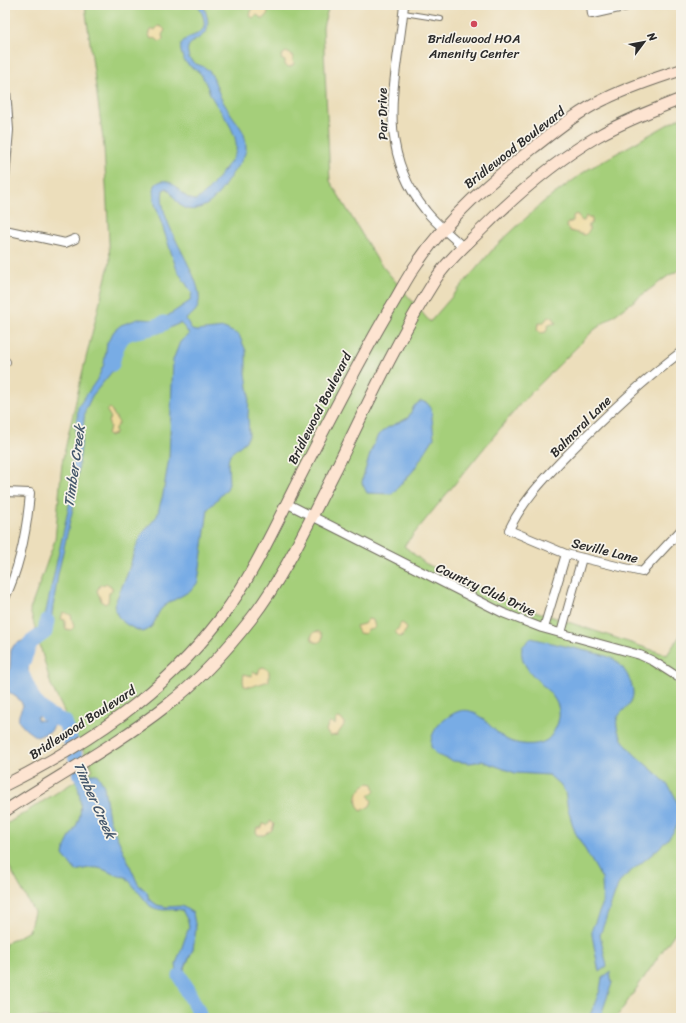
<svg xmlns="http://www.w3.org/2000/svg" width="686" height="1023" font-family="Sriracha,sans-serif">
<style>
.green{fill:#a5cf7a;stroke:#687d52}
.sand{fill:#eeda9e;stroke:#8c8264}
.water{fill:#78ace5;stroke:#526c88}
.lines{fill:none;stroke-linecap:round;stroke-linejoin:round}
.river{stroke:#78ace5;stroke-width:15}
.service-casing{stroke:#6f6a5d;stroke-width:6}
.minor-casing{stroke:#6f6a5d;stroke-width:10}
.secondary-casing{stroke:#6f6a5d;stroke-width:13}
.service{stroke:#fff;stroke-width:4}
.minor{stroke:#fff;stroke-width:8}
.secondary{stroke:#fde4d1;stroke-width:11}
.poi-dot{fill:#d1495b;stroke:#f7f3e8;stroke-width:1.5}
.labels{text-anchor:middle;stroke-width:3.5;stroke-linejoin:round;paint-order:stroke}
.poi-label{font-size:13px;fill:#2b2b2b;stroke:#f7f3e8}
.street-label{font-size:13px;fill:#2b2b2b;stroke:#f7f3e8}
.water-label{font-size:14px;font-style:italic;fill:#46586c;stroke:#f7f3e8}
</style>
<rect width="100%" height="100%" fill="#f7f3e8"/>
<filter id="ink" filterUnits="userSpaceOnUse"><feTurbulence type="fractalNoise" baseFrequency=".025" numOctaves="2"/><feDisplacementMap in="SourceGraphic" scale="8" xChannelSelector="R" yChannelSelector="G"/><feConvolveMatrix kernelMatrix="1 2 1 2 8 2 1 2 1" color-interpolation-filters="sRGB"/></filter>
<filter id="wash" filterUnits="userSpaceOnUse"><feTurbulence type="fractalNoise" baseFrequency=".012" numOctaves="4" result="noise"/><feDisplacementMap in="SourceGraphic" scale="16" xChannelSelector="R" yChannelSelector="G"/><feGaussianBlur stdDeviation="0.9" result="paint"/><feColorMatrix in="noise" values="0 0 0 0 0 0 0 0 0 0 0 0 0 0 0 0 0 1.4 0 .05"/><feComposite in="paint" operator="in"/></filter>
<g filter="url(#wash)">
<rect width="100%" height="100%" fill="#ecdebb"/>
<path class="green" d="M 85,5 L 329,5 L 323,27 L 330,181 L 378,261 L 430,322 L 495,247 L 541,204 L 587,170 L 681,117 L 681,269 L 668,276 L 594,330 L 521,403 L 404,546 L 426,564 L 526,608 L 667,655 L 681,634 L 681,924 L 616,1018 L 5,1018 L 5,944 L 29,931 L 34,912 L 5,859 L 5,825 L 93,770 L 51,685 L 30,610 L 55,540 L 62,463 L 82,374 L 110,261 L 104,147 Z"/>
<path class="sand" d="M 255,6 L 259,9 L 263,7 L 267,9 L 268,13 L 264,18 L 261,18 L 257,15 L 253,18 L 250,16 L 252,8 Z
M 158,26 L 162,27 L 165,30 L 162,35 L 163,39 L 160,42 L 155,38 L 151,39 L 149,35 L 151,30 L 155,30 Z
M 286,52 L 292,55 L 294,64 L 290,67 L 285,66 L 285,61 L 281,59 L 282,55 Z
M 576,214 L 582,221 L 584,221 L 586,216 L 592,218 L 592,223 L 588,225 L 590,230 L 585,235 L 570,231 L 567,227 L 568,223 L 573,221 L 573,216 Z
M 548,317 L 553,317 L 556,323 L 548,325 L 546,332 L 541,333 L 537,330 L 538,324 L 544,322 Z
M 110,408 L 119,423 L 115,428 L 115,434 L 109,436 L 107,434 L 110,427 L 108,421 L 111,418 L 107,411 Z
M 107,584 L 112,587 L 112,590 L 109,593 L 108,602 L 105,604 L 102,602 L 97,591 L 100,585 Z
M 63,612 L 71,615 L 74,627 L 71,630 L 66,629 L 65,626 L 65,620 L 61,619 Z
M 368,619 L 373,620 L 375,627 L 372,630 L 368,629 L 365,634 L 359,633 L 356,626 L 364,624 Z
M 402,623 L 405,625 L 407,629 L 401,637 L 398,636 L 395,631 L 399,628 L 400,624 Z
M311.5 637a5.5 5.5 0 1 1 11 0a5.5 5.5 0 1 1-11 0Z
M 264,667 L 269,671 L 269,681 L 250,687 L 244,686 L 243,680 L 244,674 L 252,676 L 253,671 L 258,674 L 260,668 Z
M 339,718 L 344,721 L 344,725 L 337,735 L 330,736 L 326,731 L 328,724 L 331,723 L 335,725 L 336,719 Z
M 369,783 L 373,784 L 375,790 L 369,796 L 372,801 L 370,806 L 361,811 C 352,801 358,787 369,783 Z
M 270,821 L 274,824 L 272,830 L 264,835 L 258,835 L 256,832 L 257,828 L 262,828 L 263,824 L 267,825 Z"/>
<path class="water" d="M 198,5 L 203,5 C 221,45 183,34 188,54 C 190,66 201,63 208,70 C 215,77 217,91 222,100 C 228,111 236,120 242,130 C 245,135 246,142 246,148 C 246,157 237,166 232,174 C 224,186 215,202 202,207 C 180,216 177,199 167,188 L 163,190 C 155,223 208,280 198,306 C 196,312 191,315 186,319 L 192,330 L 196,331 L 224,328 L 239,335 L 246,351 L 246,373 L 249,394 L 248,417 L 249,435 L 246,441 L 230,454 L 228,462 L 229,484 L 227,489 L 208,509 L 198,582 C 190,595 173,598 162,608 C 154,617 156,628 143,632 C 129,627 116,621 114,605 L 127,575 L 135,549 L 142,534 L 157,516 L 163,494 L 169,458 L 173,360 L 180,342 L 189,334 L 185,328 L 180,323 L 159,333 L 136,328 L 125,333 L 118,343 L 115,368 L 92,396 L 85,411 L 75,499 L 58,574 L 50,628 C 45,636 34,636 30,643 L 28,674 L 22,684 L 22,690 L 31,698 L 36,696 C 42,699 45,706 46,712 L 37,717 L 37,720 L 52,721 L 54,725 L 51,731 L 37,737 C 30,733 16,724 19,715 C 20,711 22,709 23,705 L 19,699 L 10,693 L 5,685 L 5,677 L 10,668 L 11,650 L 14,645 C 26,637 46,638 44,620 L 69,506 L 78,407 L 98,378 L 104,364 L 107,343 L 114,331 L 121,325 L 138,319 L 157,320 L 163,319 L 190,301 L 192,293 L 177,270 L 154,201 L 154,188 L 156,184 C 173,171 179,200 196,200 C 208,193 213,184 221,174 C 226,167 234,159 236,151 C 239,131 219,111 211,96 C 208,89 206,82 202,76 C 198,68 187,68 183,58 C 169,24 222,49 198,5 Z
M 421,401 L 427,403 L 431,408 L 434,438 L 413,471 L 392,494 L 367,493 L 362,483 L 363,477 L 371,451 L 378,435 L 387,428 L 408,418 L 414,406 Z
M 531,638 L 603,655 C 606,656 609,657 612,658 C 623,664 637,687 632,699 C 625,714 611,713 619,733 C 633,766 680,776 679,817 C 679,838 638,864 623,878 L 618,885 L 600,935 L 607,966 L 599,972 L 592,935 L 592,929 L 603,903 L 602,879 L 575,832 L 568,810 L 565,792 L 560,785 L 549,775 L 515,773 L 482,761 L 470,763 L 453,761 L 437,755 L 431,747 C 430,737 435,727 443,721 C 474,694 483,725 506,739 C 515,745 537,747 547,740 C 552,736 556,728 558,722 C 568,690 516,678 522,647 Z
M 85,771 L 87,774 L 97,774 L 104,786 L 109,819 L 138,884 L 147,892 L 149,899 L 157,905 L 166,907 L 182,906 L 193,913 L 196,929 L 193,949 L 184,970 L 184,977 L 198,1018 L 194,1018 L 177,973 L 176,964 L 189,927 L 188,921 L 182,910 C 171,908 162,913 150,906 L 126,877 C 112,876 109,870 98,868 C 91,867 83,869 76,871 L 63,855 C 65,843 72,835 77,824 C 84,809 79,792 76,777 Z
M 610,972 L 612,983 L 600,1018 L 589,1018 L 600,990 L 602,978 Z"/>
<g class="lines">
<path class="river" d="M 112,364 C 121,319 135,338 164,323
M 47,621 L 45,632 L 30,643 L 20,670 L 34,701 L 47,714 L 65,722 L 81,775 L 89,791
M 180,976 L 198,1011 L 200,1018"/>
</g>
</g>
<g filter="url(#ink)">
<g class="lines">
<g class="service-casing">
<path id="service" d="M 404,13 L 441,19"/>
</g>
<g class="minor-casing">
<path id="minor" d="M 404,5 C 397,79 373,146 426,211 C 436,224 451,235 463,247
M 591,5 L 592,14 L 632,5
M 5,77 L 9,130 L 5,178
M 5,230 L 65,243 L 75,239
M 681,352 C 640,383 603,418 567,455 C 545,478 523,500 509,530 L 566,554 L 642,572 L 681,530
M 5,362 L 6,362
M 5,492 L 30,493 C 27,529 21,565 5,598
M 286,503 L 503,613 L 542,628 L 640,655 L 653,661 L 681,679
M 544,628 L 566,554
M 561,633 L 582,558"/>
</g>
<g class="secondary-casing">
<path id="secondary" d="M 5,785 C 89,743 163,694 221,618 C 255,573 279,517 305,467 C 332,414 359,361 389,310 C 399,294 407,277 418,262 C 449,216 490,182 533,148 C 556,130 579,111 605,99 C 629,87 656,78 681,70
M 5,811 C 58,776 116,745 166,706 C 199,681 226,651 251,619 C 286,574 310,519 336,469 C 367,405 397,340 435,280 C 447,261 467,244 483,228 C 518,193 555,161 598,136 C 624,121 653,110 681,99"/>
</g>
<use href="#service" class="service"/>
<use href="#minor" class="minor"/>
<use href="#secondary" class="secondary"/>
</g>
</g>
<circle class="poi-dot" cx="474" cy="24" r="4"/>
<g class="labels">
<g class="poi-label">
<text x="474" y="43">Bridlewood HOA<tspan x="474" dy="15">Amenity Center</tspan></text>
</g>
<g class="street-label">
<text transform="translate(382 114) rotate(-91)" y="5">Par Drive</text>
<text transform="translate(514 147) rotate(-38)" y="5">Bridlewood Boulevard</text>
<text transform="translate(319 408) rotate(-63)" y="5">Bridlewood Boulevard</text>
<text transform="translate(580 426) rotate(-45)" y="5">Balmoral Lane</text>
<text transform="translate(605 550) rotate(14)" y="5">Seville Lane</text>
<text transform="translate(486 589) rotate(25)" y="5">Country Club Drive</text>
<text transform="translate(82 722) rotate(-33)" y="5">Bridlewood Boulevard</text>
</g>
<g class="water-label">
<text transform="translate(74 466) rotate(-82)" y="5">Timber Creek</text>
<text transform="translate(95 800) rotate(66)" y="5">Timber Creek</text>
</g>
</g>
<rect width="686" height="1023" fill="none" stroke="#f7f3e8" stroke-width="20"/>
<g transform="translate(644 42) rotate(58)" stroke="#f7f3e8" stroke-width="3" paint-order="stroke">
<path d="M0-3L7 15L0 10L-7 15Z" fill="#2b2b2b"/>
<text y="-6" font-size="11" font-weight="bold" text-anchor="middle" fill="#2b2b2b">N</text>
</g>
</svg>
